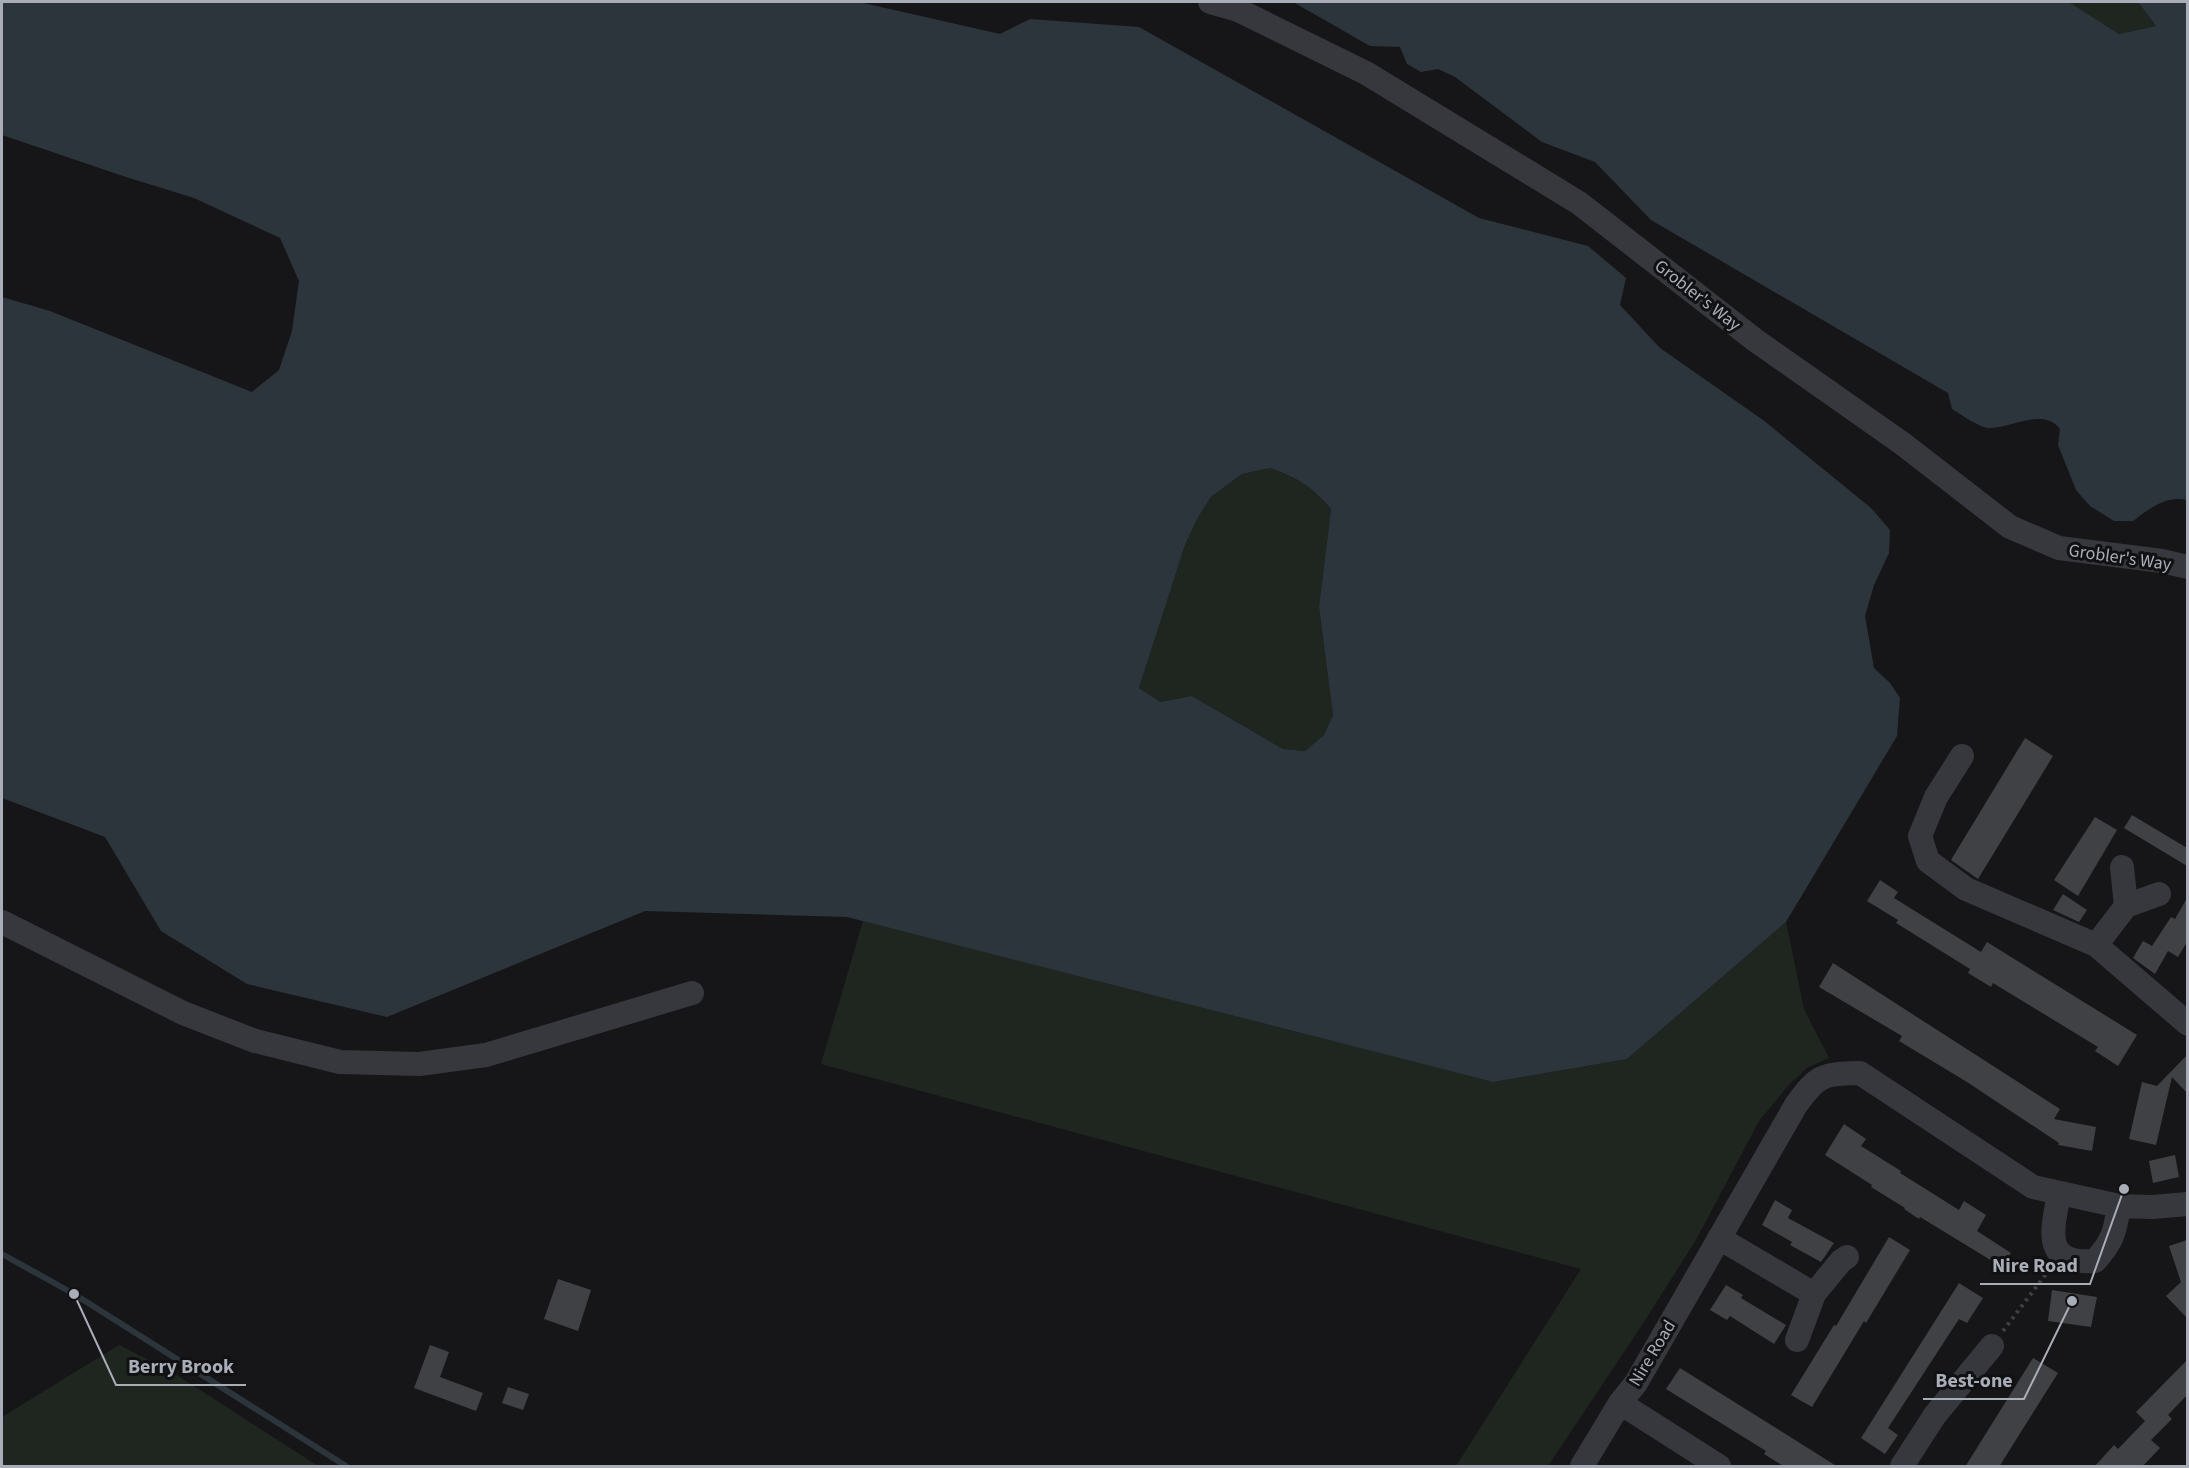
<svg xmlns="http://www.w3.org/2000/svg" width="2189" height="1468" font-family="'Source Sans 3',sans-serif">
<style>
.green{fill:#1e261f}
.water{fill:#2c353c;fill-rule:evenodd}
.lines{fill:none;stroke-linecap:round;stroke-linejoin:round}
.stream{stroke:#2c353c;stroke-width:6}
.building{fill:#404145}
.path{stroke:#3d3f44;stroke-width:4;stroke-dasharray:3 4.5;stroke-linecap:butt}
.minor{stroke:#37383d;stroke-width:24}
.labels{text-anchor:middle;stroke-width:6;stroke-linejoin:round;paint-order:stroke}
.street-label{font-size:18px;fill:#a8adb8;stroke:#111113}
.leader{fill:none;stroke:#a8adb8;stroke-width:2}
.callout-dot{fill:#a8adb8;stroke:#111113;stroke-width:2}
.callout-label{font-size:20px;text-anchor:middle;font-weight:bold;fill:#a8adb8;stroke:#111113;stroke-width:6;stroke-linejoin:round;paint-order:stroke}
</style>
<rect width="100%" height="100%" fill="#161618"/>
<path class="green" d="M 2069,2 L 2138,2 L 2156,26 L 2119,34 Z
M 1270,468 C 1300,479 1310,486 1331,509 L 1319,607 L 1333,715 L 1324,735 L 1305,751 L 1283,749 L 1192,696 L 1160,702 L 1139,688 L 1185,545 L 1197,519 L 1211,497 L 1242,474 Z
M 863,921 L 1493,1082 L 1627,1059 L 1786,922 L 1804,1009 L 1829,1058 L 1807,1068 L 1788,1086 L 1759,1121 L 1696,1240 L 1640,1328 L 1548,1466 L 1456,1466 L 1581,1269 L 821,1064 Z
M 119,1345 L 172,1372 L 318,1466 L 2,1466 L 2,1417 Z"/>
<path class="water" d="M 2,2 L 859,2 L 1000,34 L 1030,19 L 1139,27 L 1479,218 L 1588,246 L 1626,278 L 1620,305 L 1660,348 L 1763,420 L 1871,508 L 1890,530 L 1889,553 L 1874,585 L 1865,616 L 1874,668 L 1890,683 L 1900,698 L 1897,736 L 1786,922 L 1627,1059 L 1493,1082 L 847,917 L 645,911 L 387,1017 L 247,984 L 161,931 L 105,837 L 2,798 L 2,297 L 50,311 L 252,392 L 279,370 L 292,331 L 299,281 L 280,238 L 194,198 L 126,177 L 2,135 ZM 1270,468 C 1298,478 1311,486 1331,509 L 1319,607 L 1333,715 L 1324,735 L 1305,751 L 1283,749 L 1192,696 L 1160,702 L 1139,688 L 1185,545 L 1197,519 L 1211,497 L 1242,474 Z
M 1293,2 L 2069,2 L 2119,34 L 2156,26 L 2138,2 L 2187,2 L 2187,500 C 2166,495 2149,509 2133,521 L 2114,521 L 2090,506 L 2076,490 L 2058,445 L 2060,429 C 2044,407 2011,428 1989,428 C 1980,428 1960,414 1952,409 L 1948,393 L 1651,220 L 1595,162 L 1542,142 L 1455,77 L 1438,69 L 1421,72 L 1407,64 L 1400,47 L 1370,46 Z"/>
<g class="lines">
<path class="stream" d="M 2,1254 L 74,1294 L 346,1466"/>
</g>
<path class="building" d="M 2025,738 L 2053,756 L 1978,879 L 1951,860 Z
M 2132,815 L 2187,848 L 2187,866 L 2124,828 Z
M 2095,817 L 2117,830 L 2078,896 L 2054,880 Z
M 1880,880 L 1898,892 L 1894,898 L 1981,952 L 1987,942 L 2137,1035 L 2118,1066 L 2095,1051 L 2098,1047 L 1993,983 L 1991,987 L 1968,973 L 1970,969 L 1896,923 L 1898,920 L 1867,901 Z
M 2063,894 L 2087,910 L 2079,922 L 2053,910 Z
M 2187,898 L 2187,942 L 2178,957 L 2168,951 L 2155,974 L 2133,958 L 2143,941 L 2152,946 L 2171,917 L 2175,919 Z
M 1833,963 L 2060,1109 L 2054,1119 L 2096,1127 L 2092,1151 L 2058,1145 L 2059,1143 L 1967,1082 L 1899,1041 L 1902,1036 L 1819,987 Z
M 2187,1055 L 2187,1093 L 2172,1077 L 2156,1145 L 2129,1139 L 2142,1082 L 2157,1086 Z
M 1844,1124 L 1866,1139 L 1861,1146 L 1901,1171 L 1900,1173 L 1959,1210 L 1964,1201 L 1986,1215 L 1977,1231 L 2011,1253 L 2002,1267 L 1920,1217 L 1919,1219 L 1904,1209 L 1905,1208 L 1871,1187 L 1872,1185 L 1825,1155 Z
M 2175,1155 L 2179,1177 L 2153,1183 L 2149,1161 Z
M 1775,1200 L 1792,1210 L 1788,1218 L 1834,1243 L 1821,1262 L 1790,1245 L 1792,1242 L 1762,1225 Z
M 1889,1237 L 1910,1250 L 1866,1323 L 1864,1321 L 1812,1407 L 1791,1395 L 1834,1325 L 1836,1326 Z
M 2187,1240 L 2187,1318 L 2166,1296 L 2181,1282 L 2169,1246 Z
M 558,1279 L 591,1290 L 578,1331 L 544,1319 Z
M 1959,1283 L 1983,1298 L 1967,1323 L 1959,1319 L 1888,1428 L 1898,1435 L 1885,1454 L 1861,1438 Z
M 1726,1285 L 1743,1295 L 1741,1298 L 1786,1325 L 1774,1344 L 1730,1316 L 1727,1320 L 1710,1310 Z
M 2052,1290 L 2097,1297 L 2091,1327 L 2048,1321 Z
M 430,1345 L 449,1352 L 440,1377 L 483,1393 L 476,1411 L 414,1388 Z
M 2033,1358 L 2058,1373 L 2019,1435 L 1999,1467 L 1965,1467 Z
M 2187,1360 L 2187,1395 L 2168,1415 L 2172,1419 L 2151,1440 L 2160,1448 L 2142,1467 L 2094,1467 L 2114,1445 L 2118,1449 L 2145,1421 L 2136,1412 Z
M 1680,1368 L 1728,1398 L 1838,1467 L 1785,1467 L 1764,1454 L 1766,1451 L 1666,1389 Z
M 508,1387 L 529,1394 L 523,1410 L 502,1403 Z"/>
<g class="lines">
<path class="path" d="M 2003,1331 L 2049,1270"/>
<path class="minor" d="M 1210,2 L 1238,10 L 1366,73 L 1579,203 L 1755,340 L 1903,444 L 2010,527 L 2059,548 L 2162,561 L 2188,567
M 1962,756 L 1936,797 L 1920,836 L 1928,861 L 1966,889 L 2096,945 L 2188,1024
M 2122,867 L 2126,906
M 2,922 L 183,1013 L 255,1041 L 340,1062 L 419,1064 L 486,1055 L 692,993
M 2096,945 L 2126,906 L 2159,894
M 2059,1194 C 2052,1231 2042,1265 2095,1261 C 2113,1241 2115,1232 2119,1206
M 1719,1238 L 1814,1294 L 1797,1340
M 1814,1294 L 1841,1261 L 1847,1257
M 1620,1403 L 1719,1466
M 1582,1466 L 1620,1403 L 1636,1383 L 1796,1105 C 1818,1074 1823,1074 1860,1073 L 2033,1187 L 2119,1206 L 2152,1207 L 2188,1204
M 1902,1466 L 1935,1415 L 1992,1346"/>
</g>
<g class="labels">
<g class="street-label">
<text transform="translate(1698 295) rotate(38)" y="6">Grobler's Way</text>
<text transform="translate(2120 557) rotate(8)" y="6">Grobler's Way</text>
<text transform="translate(1652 1353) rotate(-59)" y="6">Nire Road</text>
</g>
</g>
<path class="leader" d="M2124 1189L2090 1284H1980M74 1294L116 1385H246M2072 1301L2024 1399H1923"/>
<g class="callout-dot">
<circle cx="2124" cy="1189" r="6"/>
<circle cx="74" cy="1294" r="6"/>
<circle cx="2072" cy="1301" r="6"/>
</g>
<g class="callout-label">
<text x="2035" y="1272">Nire Road</text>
<text x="181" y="1373">Berry Brook</text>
<text x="1974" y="1387">Best-one</text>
</g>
<rect width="2189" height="1468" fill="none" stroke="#a8adb8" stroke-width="6"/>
</svg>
